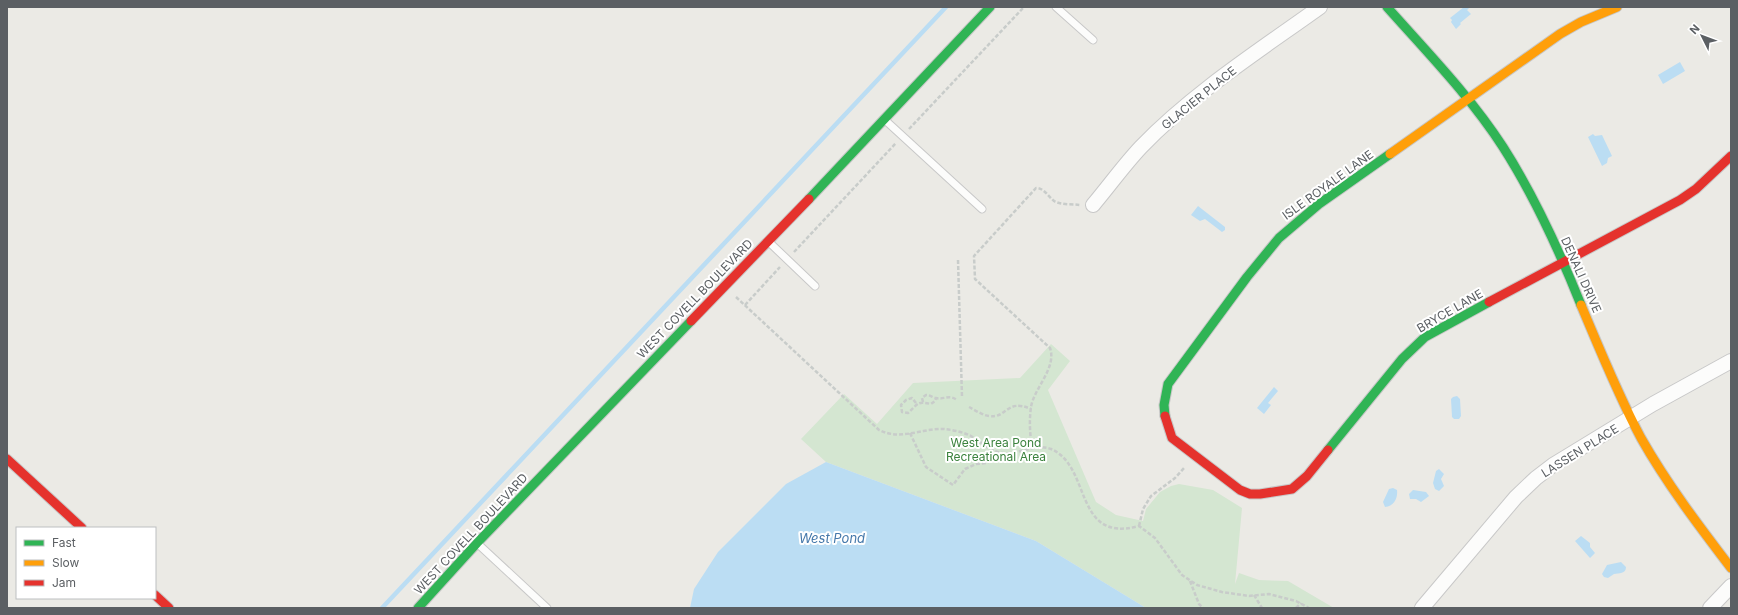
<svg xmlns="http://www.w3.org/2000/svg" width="1738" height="615" font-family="Inter,sans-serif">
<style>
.green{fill:#d4e6d1}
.water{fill:#bbddf3}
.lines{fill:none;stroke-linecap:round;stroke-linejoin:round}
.stream{stroke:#bbddf3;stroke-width:4.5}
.lane-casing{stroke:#c8c8c8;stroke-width:9}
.street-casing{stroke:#c8c8c8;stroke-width:16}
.fast-casing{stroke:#c7c7c7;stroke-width:11}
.slow-casing{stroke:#c7c7c7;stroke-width:11}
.jam-casing{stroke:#c7c7c7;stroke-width:11}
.path{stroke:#c8ccca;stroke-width:2.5;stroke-dasharray:4 2;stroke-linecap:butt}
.lane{stroke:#fcfcfb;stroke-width:7}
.street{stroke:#fcfcfb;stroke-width:14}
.fast{stroke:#30b455;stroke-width:9}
.slow{stroke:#ff9f0a;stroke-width:9}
.jam{stroke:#e5322d;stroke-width:9}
.labels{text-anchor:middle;stroke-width:4;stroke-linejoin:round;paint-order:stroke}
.street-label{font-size:12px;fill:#5b5f63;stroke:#fff}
.park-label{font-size:12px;fill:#3b823d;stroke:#fff}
.water-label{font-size:13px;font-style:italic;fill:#4578aa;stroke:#fff}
</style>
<rect width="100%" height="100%" fill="#ebeae5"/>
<path class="green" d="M 1051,344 L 1070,361 L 1048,390 L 1096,502 L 1116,515 L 1143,521 L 1146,509 L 1160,492 L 1171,486 L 1179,484 L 1213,490 L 1242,508 L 1235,584 L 1239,573 L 1259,580 L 1288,581 L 1334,608 L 1146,608 L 1036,541 L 826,462 L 801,439 L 844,394 L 877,424 L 913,383 L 1020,378 Z"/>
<path class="water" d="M 1464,7 L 1470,7 L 1467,10 L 1471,14 L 1460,23 L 1461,24 L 1456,29 L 1451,22 L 1452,20 L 1450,18 Z
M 1680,62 L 1685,71 L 1663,84 L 1658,75 Z
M 1593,134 L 1595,136 L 1602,135 L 1612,156 L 1608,158 L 1607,163 L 1602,166 L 1588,137 Z
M 1198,206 L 1225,227 L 1225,230 L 1222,232 L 1205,219 L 1200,221 L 1191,215 Z
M 1274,387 L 1278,391 L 1268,403 L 1271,405 L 1264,414 L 1257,408 Z
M 1457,396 L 1460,399 L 1461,416 L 1459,419 L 1454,419 L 1452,417 L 1451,399 L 1453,397 Z
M 826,462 L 1036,541 L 1146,608 L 690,608 L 694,589 L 718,552 L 786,484 Z
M 1439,469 L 1444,474 L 1441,479 L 1444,486 L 1439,491 L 1435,489 L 1433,483 L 1436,471 Z
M 1393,488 L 1397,490 C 1398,498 1394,506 1385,507 L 1383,502 L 1389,489 Z
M 1413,490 L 1426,492 L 1429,496 L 1421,502 L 1416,499 L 1410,499 L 1409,494 Z
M 1581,536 L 1590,543 L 1590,547 L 1595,553 L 1590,558 L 1575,541 Z
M 1621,562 L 1626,567 C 1626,574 1619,573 1614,574 L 1608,578 L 1604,577 L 1602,574 L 1607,565 Z"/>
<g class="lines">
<path class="stream" d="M 382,608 L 946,7"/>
<g class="lane-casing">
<path id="lane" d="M 1056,7 L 1093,40
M 885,120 L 982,209
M 770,243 L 815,286
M 478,544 L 547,608"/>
</g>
<g class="street-casing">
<path id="street" d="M 1093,205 C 1109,186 1124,165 1141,147 C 1193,93 1260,50 1320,7
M 1422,608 L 1516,497 L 1536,478 L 1553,465 L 1653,404 L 1731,361
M 1710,608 L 1731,586"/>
</g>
<g class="fast-casing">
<path id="fast" d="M 1387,7 C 1427,52 1470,96 1503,147 C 1535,197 1559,250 1581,305
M 809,199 L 990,7
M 1165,416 L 1164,405 L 1168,384 L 1247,277 L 1279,238 L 1319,204 L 1390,154
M 1328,450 L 1402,359 L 1425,337 L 1489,302
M 418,608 L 477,543 L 691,321"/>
</g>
<g class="slow-casing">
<path id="slow" d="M 1390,154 L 1560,34 L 1581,22 L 1617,7
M 1581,305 C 1600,350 1618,395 1641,438 C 1667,484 1699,526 1731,568"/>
</g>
<g class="jam-casing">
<path id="jam" d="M 1489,302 L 1680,200 L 1696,189 L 1731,156
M 691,321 L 809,199
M 1165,416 L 1172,438 L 1240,490 L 1250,494 L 1260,494 L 1292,489 L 1307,476 L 1328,450
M 7,459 L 82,528
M 155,595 L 169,608"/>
</g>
<path class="path" d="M 909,129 L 1024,7
M 794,252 L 896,143
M 958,260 L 962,397
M 736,297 L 879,430 C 901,441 922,428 944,429 C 953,430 963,432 971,436 C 981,442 991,452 1003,453 C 1018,455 1035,443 1051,449 C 1092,466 1073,544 1139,526 L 1155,538 L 1182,575 L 1197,585 L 1222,592 L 1249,596 L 1269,594 L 1296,601 L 1309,608
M 745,305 L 780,267
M 923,402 L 922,398 L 926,395 C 931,395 933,398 936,398 C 944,400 949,394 957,400
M 916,403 L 912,398 L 906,400 L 901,405 L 902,412 L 908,413 C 919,403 917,401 931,404 L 935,401 L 936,398
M 969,407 C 975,410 982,415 989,416 C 1007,419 1006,398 1031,409
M 910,433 L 926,467 L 953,485 L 965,469 L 976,464 L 987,463 L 1003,453
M 1032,448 C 1030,435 1029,421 1031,407 C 1034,388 1057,368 1050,348 L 975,279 L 974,256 L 1036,188 C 1044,188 1048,196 1054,201 C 1061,205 1072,204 1080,205
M 1139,526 L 1143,509 L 1151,496 L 1175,478 L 1185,467
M 1190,581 L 1199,604 L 1203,608
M 1254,595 L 1262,608
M 1296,608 L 1301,603"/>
<use href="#lane" class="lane"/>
<use href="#street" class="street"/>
<use href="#fast" class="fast"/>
<use href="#slow" class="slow"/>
<use href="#jam" class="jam"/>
</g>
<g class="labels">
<g class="street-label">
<text transform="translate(1199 98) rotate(-39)" y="4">GLACIER PLACE</text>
<text transform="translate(1328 185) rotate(-36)" y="4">ISLE ROYALE LANE</text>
<text transform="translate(1581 275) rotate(66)" y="4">DENALI DRIVE</text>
<text transform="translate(695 299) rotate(-46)" y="4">WEST COVELL BOULEVARD</text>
<text transform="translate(1450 311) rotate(-30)" y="4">BRYCE LANE</text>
<text transform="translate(1580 451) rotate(-32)" y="4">LASSEN PLACE</text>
<text transform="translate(471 534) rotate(-47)" y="4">WEST COVELL BOULEVARD</text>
</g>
<g class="park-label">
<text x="996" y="447">West Area Pond<tspan x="996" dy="14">Recreational Area</tspan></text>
</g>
<g class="water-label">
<text x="832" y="543">West Pond</text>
</g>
</g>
<rect width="1738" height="615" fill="none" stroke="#5b5f63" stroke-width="16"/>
<rect x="16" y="527" width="140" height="72" fill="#ffffff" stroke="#bdbfc1"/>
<rect x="24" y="540" width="20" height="6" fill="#30b455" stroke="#bdbfc1"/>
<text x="52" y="547" font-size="12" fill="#5b5f63">Fast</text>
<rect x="24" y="560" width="20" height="6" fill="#ff9f0a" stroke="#bdbfc1"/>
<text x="52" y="567" font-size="12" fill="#5b5f63">Slow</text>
<rect x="24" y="580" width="20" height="6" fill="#e5322d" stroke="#bdbfc1"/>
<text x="52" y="587" font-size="12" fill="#5b5f63">Jam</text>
<g transform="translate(1702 36) rotate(312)" stroke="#ffffff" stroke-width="3" paint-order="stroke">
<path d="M0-3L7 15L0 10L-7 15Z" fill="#5b5f63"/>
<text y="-6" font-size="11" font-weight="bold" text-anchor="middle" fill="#5b5f63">N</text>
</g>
</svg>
